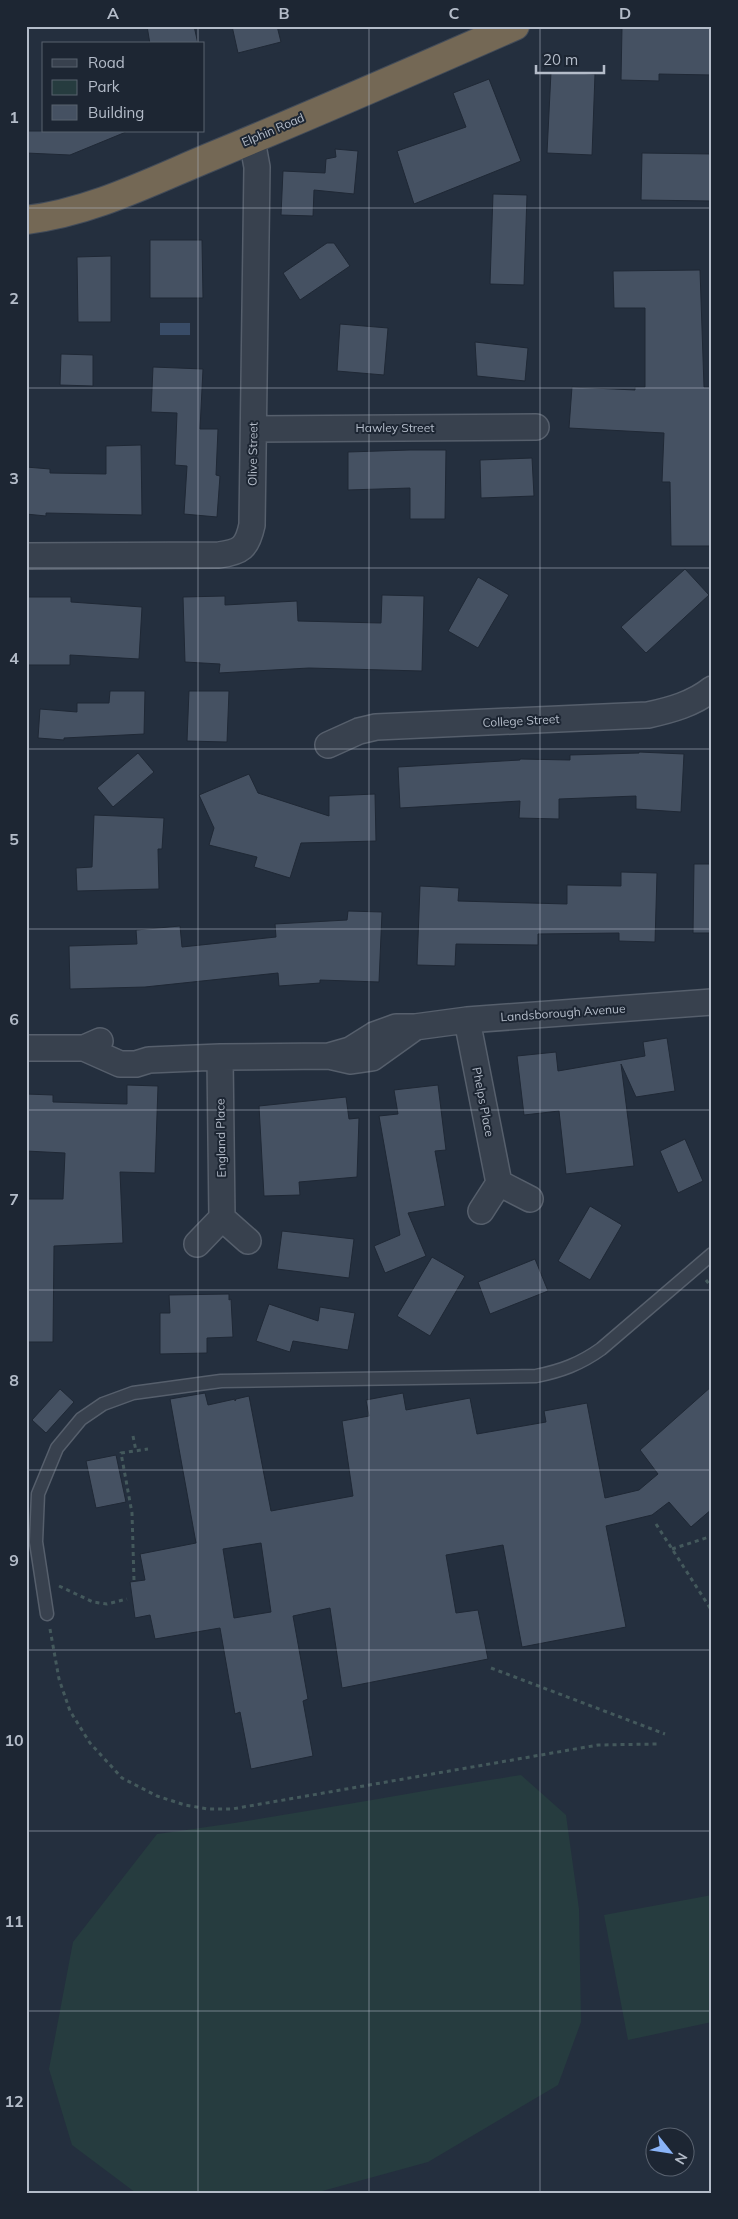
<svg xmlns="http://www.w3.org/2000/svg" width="738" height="2219" font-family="Mulish,sans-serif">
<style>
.green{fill:#263c3f}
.water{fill:#394c67}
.building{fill:#455162;stroke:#1f2835;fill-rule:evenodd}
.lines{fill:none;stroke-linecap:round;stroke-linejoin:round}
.lane-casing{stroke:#565f6c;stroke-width:15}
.street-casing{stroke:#565f6c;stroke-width:28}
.highway-casing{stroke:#434c59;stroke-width:30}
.path{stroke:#44595c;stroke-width:3;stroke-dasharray:4 4;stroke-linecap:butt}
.lane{stroke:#38414e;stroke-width:12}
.street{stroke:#38414e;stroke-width:25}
.highway{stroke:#746855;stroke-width:28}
.grid{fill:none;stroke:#b4bcc9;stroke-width:1;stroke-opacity:0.55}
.labels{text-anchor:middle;stroke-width:4;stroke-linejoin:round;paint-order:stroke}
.street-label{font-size:12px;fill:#b4bcc9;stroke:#1d2633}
.neatline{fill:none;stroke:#b4bcc9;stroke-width:2}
.grid-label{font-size:16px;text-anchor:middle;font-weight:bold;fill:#b4bcc9}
</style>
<rect width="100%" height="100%" fill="#242f3e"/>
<path class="green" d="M 521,1775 L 566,1815 L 579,1909 L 581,2022 L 558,2085 L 428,2162 L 315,2193 L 136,2193 L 72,2145 L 49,2069 L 73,1942 L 157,1834 C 279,1818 399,1794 521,1775 Z
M 712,1895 L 712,2022 L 628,2040 L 604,1915 Z"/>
<path class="water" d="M 160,323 L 190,323 L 190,335 L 160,335 Z"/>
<path class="building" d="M 147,26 L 194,26 L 198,44 L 150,44 Z
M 232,26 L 277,26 L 281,42 L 238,53 Z
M 672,26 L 712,26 L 712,75 L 659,74 L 659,81 L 621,80 L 622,28 L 672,28 Z
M 551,72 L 595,74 L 592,155 L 547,153 Z
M 489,79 L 521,161 L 414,204 L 397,151 L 466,127 L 453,93 Z
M 26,131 L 126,131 L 126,132 L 70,155 L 26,153 Z
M 335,149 L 358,151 L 354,194 L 314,190 L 313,216 L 281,215 L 283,171 L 325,173 L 326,159 L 336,157 Z
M 642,153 L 712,154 L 710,201 L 641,200 Z
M 493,194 L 527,195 L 524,285 L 490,284 Z
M 150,240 L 202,240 L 203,298 L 150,298 Z
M 327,243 L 334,243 L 350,266 L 300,300 L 283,273 Z
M 111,256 L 111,322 L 78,322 L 77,257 Z
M 700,270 L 704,387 L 711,387 L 712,546 L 671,546 L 670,482 L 662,482 L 664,433 L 569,428 L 572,387 L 635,390 L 635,387 L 645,387 L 645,308 L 614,308 L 613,271 Z
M 340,324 L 388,328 L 384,375 L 337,371 Z
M 475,342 L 528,348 L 525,381 L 477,376 Z
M 61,354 L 93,355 L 93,386 L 60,385 Z
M 153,367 L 203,369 L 200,429 L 218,429 L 216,475 L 220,476 L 217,517 L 184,514 L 187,466 L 175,465 L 177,413 L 151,412 Z
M 141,445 L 142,515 L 46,513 L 46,516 L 26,514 L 26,467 L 50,469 L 50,473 L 106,474 L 106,446 Z
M 410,450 L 446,450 L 445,519 L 410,519 L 410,488 L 348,490 L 348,452 Z
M 532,458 L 534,496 L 481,498 L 480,460 Z
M 685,569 L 709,595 L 646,653 L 621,627 Z
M 478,577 L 509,595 L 478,648 L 448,631 Z
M 382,595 L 424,596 L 422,671 L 309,668 L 219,673 L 220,664 L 185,662 L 183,597 L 225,596 L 225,605 L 297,601 L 298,621 L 381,623 Z
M 26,597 L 71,597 L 71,602 L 142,607 L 139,659 L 70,655 L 70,665 L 26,665 Z
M 110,691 L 145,691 L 144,734 L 64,738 L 64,740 L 38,738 L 40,709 L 77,712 L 77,703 L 109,703 Z
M 189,691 L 229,691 L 227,742 L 187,741 Z
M 639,752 L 684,754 L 681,812 L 636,809 L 636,796 L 559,799 L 559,819 L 519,818 L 520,801 L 400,808 L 398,767 L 520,760 L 520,759 L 570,760 L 570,755 L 639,753 Z
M 138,753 L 154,772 L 113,807 L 97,788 Z
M 249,774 L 258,793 L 329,816 L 329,796 L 375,794 L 376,841 L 301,843 L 290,878 L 254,867 L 257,857 L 209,845 L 214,828 L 199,795 Z
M 94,815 L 164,818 L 162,849 L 158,849 L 159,889 L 77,891 L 76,868 L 92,867 Z
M 694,864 L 712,864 L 712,933 L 693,933 Z
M 621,872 L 657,873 L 655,942 L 619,941 L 619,933 L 538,934 L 538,945 L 456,944 L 455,966 L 417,965 L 420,886 L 459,888 L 458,901 L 567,904 L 567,885 L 621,886 Z
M 348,911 L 382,912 L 379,982 L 320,980 L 320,983 L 279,986 L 278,973 L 145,987 L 70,989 L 69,946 L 137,944 L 136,930 L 180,926 L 182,947 L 276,937 L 275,924 L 347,920 Z
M 667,1038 L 675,1091 L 636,1097 L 621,1064 L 634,1166 L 566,1174 L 559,1111 L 524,1115 L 517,1056 L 556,1052 L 558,1071 L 645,1056 L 643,1042 Z
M 127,1085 L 158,1086 L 155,1173 L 120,1172 L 123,1243 L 54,1246 L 53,1342 L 26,1342 L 26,1199 L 63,1199 L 65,1153 L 26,1151 L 26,1094 L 53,1095 L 53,1102 L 127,1104 Z
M 438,1085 L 446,1150 L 435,1151 L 445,1206 L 408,1213 L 426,1256 L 385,1273 L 374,1246 L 400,1235 L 379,1116 L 398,1114 L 394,1090 Z
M 346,1097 L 349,1119 L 359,1118 L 357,1177 L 299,1182 L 300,1195 L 264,1196 L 259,1106 Z
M 685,1139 L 703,1181 L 678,1193 L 660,1151 Z
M 590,1206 L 622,1225 L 590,1280 L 558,1261 Z
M 282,1231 L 354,1239 L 349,1278 L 277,1269 Z
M 432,1257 L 465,1276 L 430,1336 L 397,1316 Z
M 535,1259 L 548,1291 L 490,1314 L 478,1282 Z
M 229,1294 L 229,1300 L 231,1299 L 233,1337 L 207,1338 L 207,1353 L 160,1354 L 160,1313 L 170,1313 L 169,1295 Z
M 269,1304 L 318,1321 L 320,1307 L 355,1313 L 348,1350 L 293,1341 L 290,1352 L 256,1341 Z
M 712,1386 L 712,1509 L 691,1527 L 669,1502 L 652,1515 L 606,1526 L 626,1627 L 522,1647 L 503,1545 L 446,1555 L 456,1613 L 478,1610 L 488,1659 L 342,1688 L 330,1608 L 293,1616 L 308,1699 L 303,1701 L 313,1756 L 251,1769 L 240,1712 L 235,1714 L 220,1628 L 155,1639 L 150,1615 L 135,1618 L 130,1582 L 145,1580 L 140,1554 L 196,1543 L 170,1399 L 205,1393 L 208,1405 L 235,1399 L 235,1401 L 236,1399 L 249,1396 L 271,1511 L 353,1496 L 342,1421 L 369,1416 L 366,1400 L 403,1393 L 406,1410 L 470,1398 L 477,1434 L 546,1422 L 544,1411 L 587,1403 L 605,1498 L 639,1490 L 658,1474 L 640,1450 ZM 261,1543 L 271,1612 L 234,1618 L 223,1549 Z
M 60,1389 L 74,1402 L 46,1433 L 32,1420 Z
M 116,1455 L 126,1502 L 96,1508 L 86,1461 Z"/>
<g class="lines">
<g class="lane-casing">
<path id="lane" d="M 47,1614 L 36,1542 L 38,1494 L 57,1448 L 81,1419 L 103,1404 L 133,1393 L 221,1381 L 536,1376 C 561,1371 580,1364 601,1349 L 712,1254"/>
</g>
<g class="street-casing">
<path id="street" d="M 254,429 L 536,427
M 26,556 L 219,555 C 241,552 247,548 252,525 L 257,167 L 252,140
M 328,745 L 359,731 L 376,727 L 648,715 C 671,710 693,704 712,689
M 467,1020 L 499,1183 L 530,1199
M 26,1048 L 84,1048 L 100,1041
M 84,1048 L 120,1064 L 136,1064 L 149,1060 L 220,1057 L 329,1056 L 351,1061 L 372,1058 L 414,1028
M 329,1056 L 350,1050 L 374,1035 L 396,1027 L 415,1027 L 467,1020 L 712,1002
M 481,1211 L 499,1183
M 222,1218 L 248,1241
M 197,1244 L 222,1218 L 220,1057"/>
</g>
<g class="highway-casing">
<path id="highway" d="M 26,220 C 93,212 154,180 215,155 C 316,113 415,70 515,26"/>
</g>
<path class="path" d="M 706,1280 L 712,1288
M 133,1436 L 136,1451
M 656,1524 L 712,1611
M 672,1549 L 712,1536
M 134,1580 L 132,1513 L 121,1453 L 148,1449
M 59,1586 L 93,1602 L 107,1604 L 127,1599
M 50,1629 L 59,1679 L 70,1711 L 90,1743 L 122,1778 L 157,1796 L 185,1805 L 208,1809 L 232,1809 L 598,1745 L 658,1744
M 491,1668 L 665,1734"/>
<use href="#lane" class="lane"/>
<use href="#street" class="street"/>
<use href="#highway" class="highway"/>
</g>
<path class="grid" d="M 198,26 L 198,44M 369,26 L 369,2193M 540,26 L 540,2193M 198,131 L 198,2193M 26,208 L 712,208M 26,388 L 712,388M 26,568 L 712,568M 26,749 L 712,749M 26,929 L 712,929M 26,1110 L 712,1110M 26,1290 L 712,1290M 26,1470 L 712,1470M 26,1650 L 712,1650M 26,1831 L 712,1831M 26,2011 L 712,2011"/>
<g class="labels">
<g class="street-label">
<text transform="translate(273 130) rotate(-23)" y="4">Elphin Road</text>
<text x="395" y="432">Hawley Street</text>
<text transform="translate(253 454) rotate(-89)" y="4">Olive Street</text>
<text transform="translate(521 721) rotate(-3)" y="4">College Street</text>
<text transform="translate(563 1013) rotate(-4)" y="4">Landsborough Avenue</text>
<text transform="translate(483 1102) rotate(79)" y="4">Phelps Place</text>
<text transform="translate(221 1138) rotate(-91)" y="4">England Place</text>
</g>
</g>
<rect width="738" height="2219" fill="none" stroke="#1d2633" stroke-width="55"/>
<rect x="42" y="42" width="162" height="90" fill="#1d2633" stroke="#59626f"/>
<rect x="52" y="59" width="25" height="8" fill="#38414e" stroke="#59626f"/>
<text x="88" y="68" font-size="15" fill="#b4bcc9">Road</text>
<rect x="52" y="80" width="25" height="15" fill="#263c3f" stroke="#59626f"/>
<text x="88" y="92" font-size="15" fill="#b4bcc9">Park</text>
<rect x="52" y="105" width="25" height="15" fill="#455162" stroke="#59626f"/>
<text x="88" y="118" font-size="15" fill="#b4bcc9">Building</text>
<g transform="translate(670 2152) rotate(120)"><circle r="24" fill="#1d2633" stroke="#59626f"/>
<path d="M0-4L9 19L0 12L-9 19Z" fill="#8ab4f8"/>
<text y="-8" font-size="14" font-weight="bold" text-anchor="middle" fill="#b4bcc9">N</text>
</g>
<path d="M536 65v8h68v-8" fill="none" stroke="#b4bcc9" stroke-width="2.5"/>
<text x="543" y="65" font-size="15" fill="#b4bcc9" stroke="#1d2633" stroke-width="4" paint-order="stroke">20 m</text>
<rect x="28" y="28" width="682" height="2164" class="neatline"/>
<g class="grid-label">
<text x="113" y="19">A</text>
<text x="284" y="19">B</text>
<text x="454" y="19">C</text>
<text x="625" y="19">D</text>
<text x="14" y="123">1</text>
<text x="14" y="304">2</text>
<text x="14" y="484">3</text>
<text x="14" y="664">4</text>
<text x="14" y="845">5</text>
<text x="14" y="1025">6</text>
<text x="14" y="1205">7</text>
<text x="14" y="1386">8</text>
<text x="14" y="1566">9</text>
<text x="14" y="1746">10</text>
<text x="14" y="1927">11</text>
<text x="14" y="2107">12</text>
</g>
</svg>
